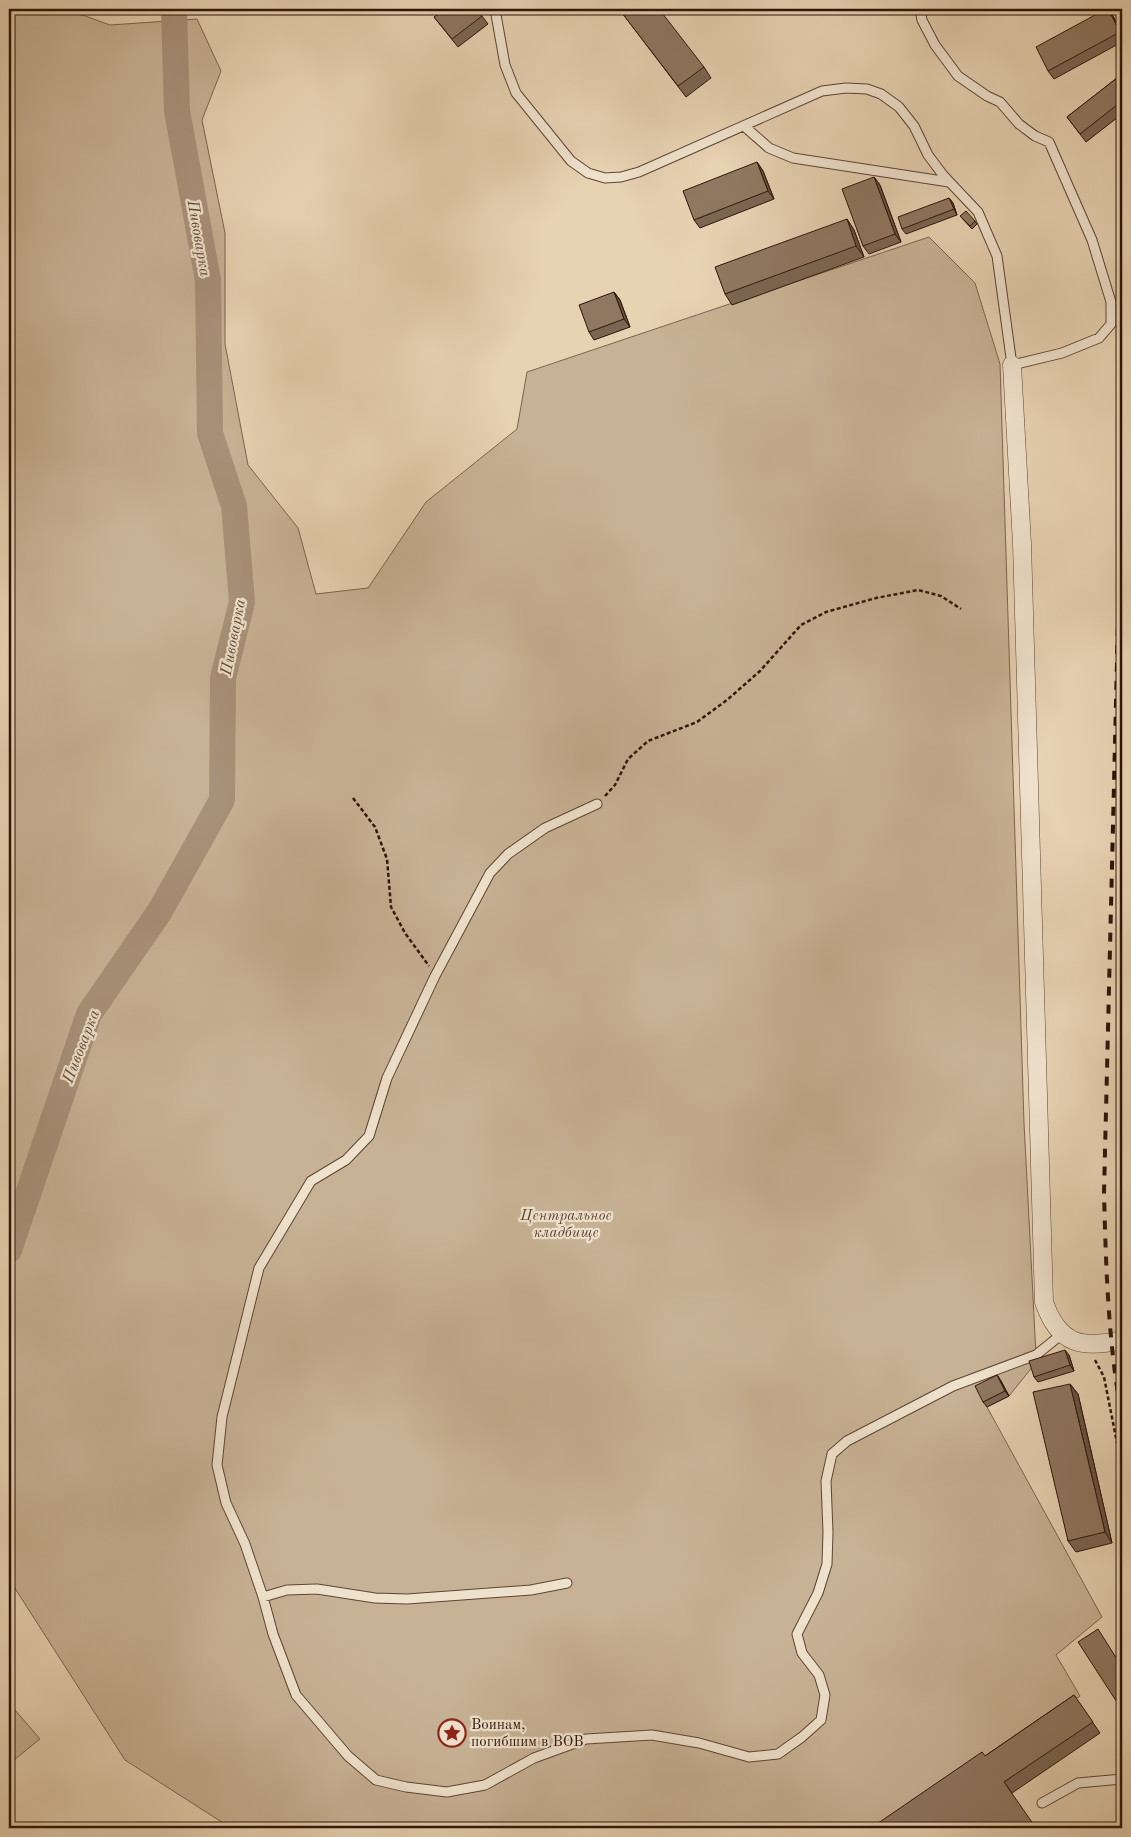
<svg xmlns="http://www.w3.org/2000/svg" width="1131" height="1837" font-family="'Old Standard TT',serif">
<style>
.green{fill:#c8b295;stroke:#7c6350}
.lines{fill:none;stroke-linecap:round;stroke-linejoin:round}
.river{stroke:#a89179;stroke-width:26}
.lane-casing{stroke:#5d4434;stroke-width:11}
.street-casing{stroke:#5d4434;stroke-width:19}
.path{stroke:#2f140a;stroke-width:2.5;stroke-dasharray:4 2.5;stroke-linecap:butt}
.lane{stroke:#efe2cd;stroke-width:9}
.street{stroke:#efe2cd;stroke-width:18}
.rail{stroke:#2f140a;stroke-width:4;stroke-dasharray:9 9;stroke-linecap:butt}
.wall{fill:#7b6653;stroke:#2f140a}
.shaded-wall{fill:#645344;stroke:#2f140a}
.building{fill:#8f7761;stroke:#2f140a}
.labels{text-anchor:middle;stroke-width:4.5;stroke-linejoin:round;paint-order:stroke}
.park-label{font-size:15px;font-style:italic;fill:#5d4334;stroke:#efe2cd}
.poi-label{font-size:15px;fill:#2f140a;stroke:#efe2cd;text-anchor:start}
.water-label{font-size:16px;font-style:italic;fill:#5f4636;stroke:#efe2cd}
</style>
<rect width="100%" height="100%" fill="#e7d2b2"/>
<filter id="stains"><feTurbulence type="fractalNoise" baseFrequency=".004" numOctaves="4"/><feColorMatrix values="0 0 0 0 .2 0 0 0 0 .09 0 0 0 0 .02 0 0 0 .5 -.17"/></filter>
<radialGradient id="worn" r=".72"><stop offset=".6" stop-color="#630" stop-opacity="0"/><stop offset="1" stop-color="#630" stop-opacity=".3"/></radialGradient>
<path class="green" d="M 9,9 L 66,9 L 110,25 L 197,19 L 221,71 L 202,120 L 225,233 L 225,344 L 248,465 L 298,528 L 316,594 L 368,588 L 426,502 L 517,429 L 527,372 L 929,237 L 975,283 L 1000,364 L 1024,1123 L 1036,1355 L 1038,1360 L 1009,1396 L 987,1407 L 1102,1617 L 1056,1655 L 1080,1696 L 884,1828 L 231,1828 L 125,1760 L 9,1579 Z
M 9,1703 L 40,1739 L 9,1764 Z"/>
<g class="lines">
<path class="river" d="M 9,1250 L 89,1014 L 160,911 L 222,800 L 223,678 L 242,602 L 234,506 L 210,433 L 208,280 L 177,111 L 174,9"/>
<g class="lane-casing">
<path id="lane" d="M 495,9 L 505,65 L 516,93 L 571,161 L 588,173 L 605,178 L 621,177 L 639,172 L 822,91 L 846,88 L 867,89 L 881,94 L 899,107 L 914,126 L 928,155 L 943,175 L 978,212 L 997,256 L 1012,365 L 1062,353 L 1099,338 L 1111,324 L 1111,302 L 1092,240 L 1049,142 L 1035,136 L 1019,124 L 1000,102 L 987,96 L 958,76 L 935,45 L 922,20 L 920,9
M 744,126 L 769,148 L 793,158 L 949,182
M 597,804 L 545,828 L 508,854 L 490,873 L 435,976 L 387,1078 L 369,1136 L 346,1160 L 311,1181 L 259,1268 L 222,1417 L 217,1465 L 226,1503 L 245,1544 L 263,1597 L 273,1634 L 296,1695 L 348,1756 L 376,1780 L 406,1787 L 447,1792 L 485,1785 L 534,1758 L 586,1739 L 652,1735 L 699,1743 L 749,1757 L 778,1754 L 802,1737 L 821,1720 L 825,1695 L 819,1675 L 802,1653 L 797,1634 L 818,1593 L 827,1564 L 828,1532 L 826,1481 L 832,1454 L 847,1441 L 953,1386 L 1036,1355 L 1062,1334
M 263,1597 L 287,1590 L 317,1589 L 375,1598 L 407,1599 L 531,1590 L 567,1583
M 1042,1803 L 1078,1783 L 1122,1779"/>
</g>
<g class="street-casing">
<path id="street" d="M 1012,365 L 1022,544 L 1044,1302 C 1059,1345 1082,1349 1122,1340"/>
</g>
<path class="path" d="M 605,796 L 615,785 L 628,759 L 648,741 L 697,722 L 727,700 L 760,671 L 801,625 L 826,612 L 876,598 L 918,590 L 941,596 L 961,609
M 353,798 L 375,827 L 387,859 L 391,907 L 405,933 L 429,966
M 1095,1360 L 1104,1377 L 1122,1468"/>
<use href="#lane" class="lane"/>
<use href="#street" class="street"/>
<path class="rail" d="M 1122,591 L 1118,621 L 1104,1193 C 1106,1268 1108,1343 1122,1417
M 1120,852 L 1122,822"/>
</g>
<path class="wall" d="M 619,9 L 704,67 L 711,78 L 686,97 Z
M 450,14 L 482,16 L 488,24 L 458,47 L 434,17 Z
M 1113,16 L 1122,33 L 1122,42 L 1054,79 L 1048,71 Z
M 1122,74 L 1122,114 L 1086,142 L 1067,117 Z
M 757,162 L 763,171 L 774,199 L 700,228 L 694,220 Z
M 874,177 L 880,185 L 901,242 L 869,254 L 863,246 Z
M 949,198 L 953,203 L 957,215 L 906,234 L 902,229 Z
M 960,216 L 975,221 L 977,224 L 972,229 Z
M 847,219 L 854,230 L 864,257 L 732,305 L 725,294 Z
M 614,292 L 620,300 L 630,327 L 594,340 L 589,332 Z
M 1069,1355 L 1074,1371 L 1038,1382 L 1034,1377 Z
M 997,1375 L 1001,1381 L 1009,1396 L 987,1407 L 983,1402 Z
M 1070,1384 L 1078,1394 L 1112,1543 L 1076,1552 L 1068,1541 Z
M 1074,1695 L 1100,1733 L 1012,1793 L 985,1756 Z"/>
<path class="shaded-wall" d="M 1108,9 L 1113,16 L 1122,33 L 1122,35 Z
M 757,162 L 763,171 L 774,199 L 768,191 Z
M 874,177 L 880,185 L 901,242 L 895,234 Z
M 949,198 L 953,203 L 957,215 L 954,209 Z
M 847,219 L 854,230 L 864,257 L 856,246 Z
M 614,292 L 620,300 L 630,327 L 624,319 Z
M 1065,1350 L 1069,1355 L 1074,1371 L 1070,1365 Z
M 997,1375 L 1001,1381 L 1009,1396 L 1005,1391 Z
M 1070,1384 L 1078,1394 L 1112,1543 L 1105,1532 Z"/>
<path class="building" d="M 446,9 L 450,14 L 457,9 L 477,9 L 482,16 L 452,39 L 434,17 Z
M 619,9 L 659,9 L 704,67 L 678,86 Z
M 1106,9 L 1108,9 L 1120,32 L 1048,71 L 1036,47 Z
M 1122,74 L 1122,101 L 1080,134 L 1067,117 Z
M 757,162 L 768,191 L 694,220 L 683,191 Z
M 874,177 L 895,234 L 863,246 L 842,189 Z
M 949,198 L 954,209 L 902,229 L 898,217 Z
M 966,211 L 975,221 L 970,226 L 960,216 Z
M 847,219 L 856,246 L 725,294 L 715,267 Z
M 614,292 L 624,319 L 589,332 L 579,305 Z
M 1065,1350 L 1070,1365 L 1034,1377 L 1029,1361 Z
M 997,1375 L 1005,1391 L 983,1402 L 975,1386 Z
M 1070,1384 L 1105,1532 L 1068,1541 L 1033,1392 Z
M 1098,1629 L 1122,1667 L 1122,1710 L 1078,1642 Z
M 1074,1695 L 1093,1722 L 1004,1782 L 1036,1828 L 871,1828 L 982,1752 L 985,1756 Z"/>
<defs>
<g id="sight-ring" transform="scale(1.4375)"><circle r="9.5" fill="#efe2cd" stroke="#8f2418" stroke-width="1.5"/><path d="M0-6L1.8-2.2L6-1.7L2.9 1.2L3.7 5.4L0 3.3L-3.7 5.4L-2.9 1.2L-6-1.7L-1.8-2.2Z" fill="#8f2418"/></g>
</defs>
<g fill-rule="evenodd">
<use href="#sight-ring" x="452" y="1733"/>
</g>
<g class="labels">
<g class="park-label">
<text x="566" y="1220">Центральное<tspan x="566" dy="17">кладбище</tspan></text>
</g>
<g class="poi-label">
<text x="471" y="1729">Воинам,<tspan x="471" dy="17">погибшим в ВОВ</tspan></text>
</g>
<g class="water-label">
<text transform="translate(200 238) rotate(80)" y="6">Пивоварка</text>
<text transform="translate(232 637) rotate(-79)" y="6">Пивоварка</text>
<text transform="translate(80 1046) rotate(-69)" y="6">Пивоварка</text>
</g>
</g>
<rect width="1131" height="1837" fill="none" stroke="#e7d2b2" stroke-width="30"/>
<rect x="10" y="10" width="1111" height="1817" fill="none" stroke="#2f140a" stroke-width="2.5"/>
<rect x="15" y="15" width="1101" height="1807" fill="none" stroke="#2f140a"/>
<rect width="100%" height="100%" filter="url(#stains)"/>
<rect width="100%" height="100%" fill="url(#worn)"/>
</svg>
